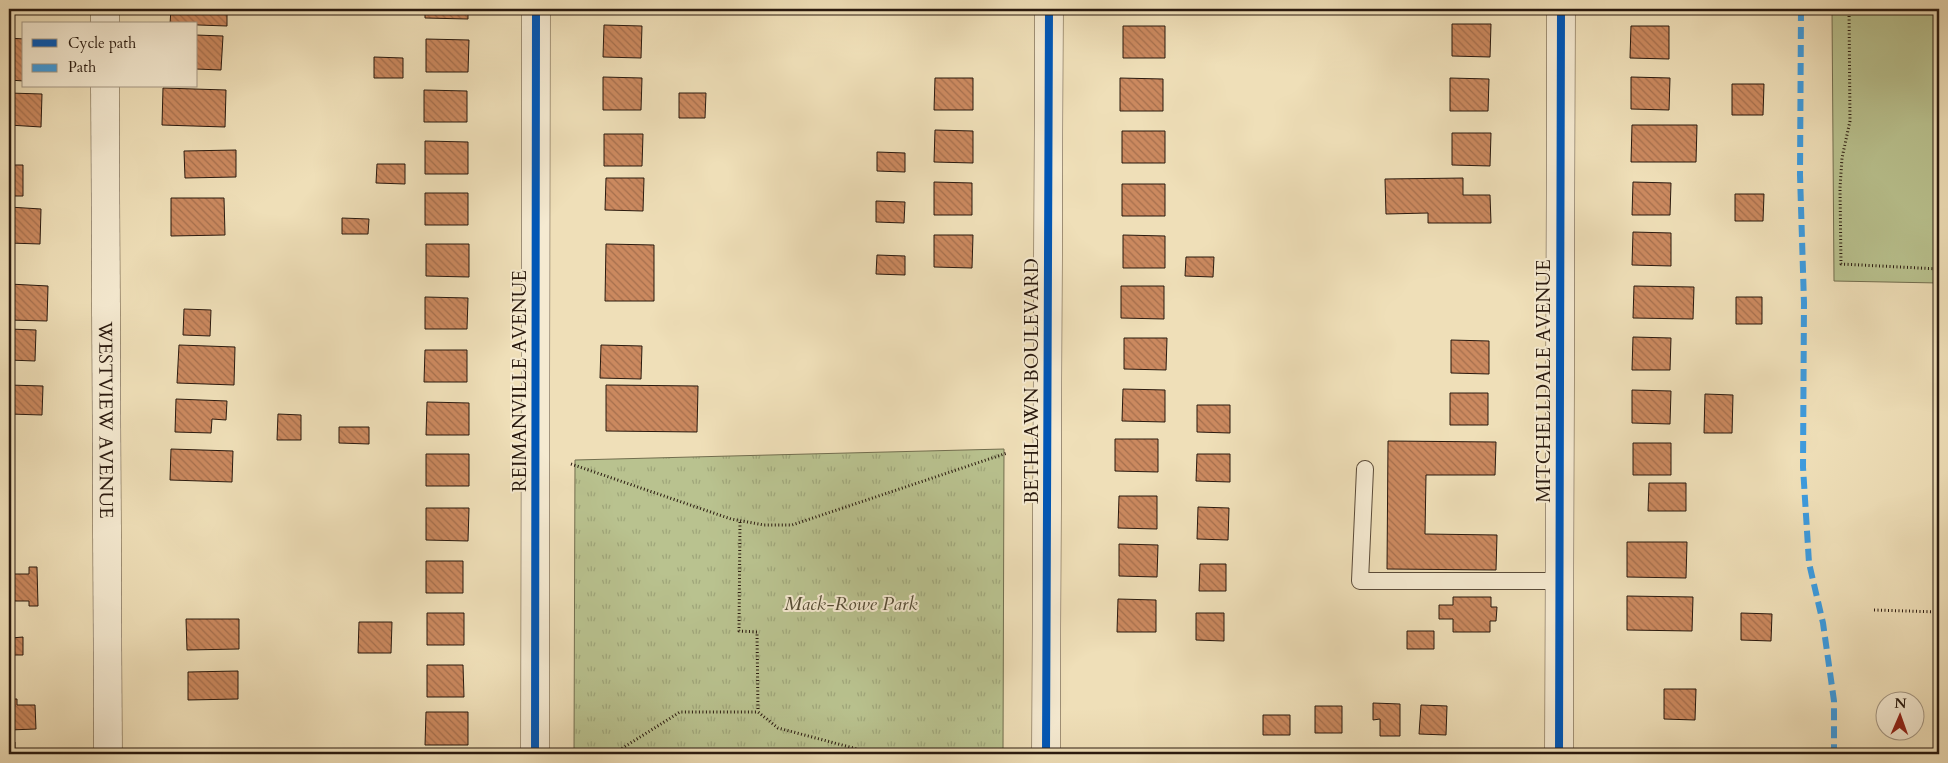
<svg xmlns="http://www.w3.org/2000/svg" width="1948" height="763" font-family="Cardo,serif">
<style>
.grass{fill:#b9c28f;stroke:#726e4f}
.park{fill:url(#park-tufts);stroke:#726e4f}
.building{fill:url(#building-back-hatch);stroke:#2a1a0f}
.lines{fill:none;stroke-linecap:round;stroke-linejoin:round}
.lane-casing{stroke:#5b4b39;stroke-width:18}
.street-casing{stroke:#5b4b39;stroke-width:29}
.path{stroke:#2a1a0f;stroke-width:3;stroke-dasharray:1 2.5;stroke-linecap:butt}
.lane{stroke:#f5ead1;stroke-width:16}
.street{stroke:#f5ead1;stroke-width:28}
.quiet{stroke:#3d9bde;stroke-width:6;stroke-dasharray:12 6;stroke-linecap:butt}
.cycleway-casing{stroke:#f5ead1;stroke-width:11}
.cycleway{stroke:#0057b8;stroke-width:8}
.labels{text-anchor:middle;stroke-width:4;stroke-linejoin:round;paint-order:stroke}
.street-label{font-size:19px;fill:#2a1a0f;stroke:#f5ead1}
.park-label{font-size:19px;font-style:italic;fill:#554c35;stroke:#f5ead1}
</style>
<defs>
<pattern id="park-tufts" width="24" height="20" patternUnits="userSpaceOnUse" patternTransform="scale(1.25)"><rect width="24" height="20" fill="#b9c28f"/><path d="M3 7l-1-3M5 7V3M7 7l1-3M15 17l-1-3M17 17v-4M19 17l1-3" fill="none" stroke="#9fa67a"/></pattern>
<pattern id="building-back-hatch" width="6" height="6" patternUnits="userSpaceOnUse" patternTransform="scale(1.25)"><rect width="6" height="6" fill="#cb895f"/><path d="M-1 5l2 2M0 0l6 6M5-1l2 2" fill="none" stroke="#a56f4d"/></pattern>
</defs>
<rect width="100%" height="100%" fill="#efdfb8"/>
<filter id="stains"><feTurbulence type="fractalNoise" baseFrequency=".004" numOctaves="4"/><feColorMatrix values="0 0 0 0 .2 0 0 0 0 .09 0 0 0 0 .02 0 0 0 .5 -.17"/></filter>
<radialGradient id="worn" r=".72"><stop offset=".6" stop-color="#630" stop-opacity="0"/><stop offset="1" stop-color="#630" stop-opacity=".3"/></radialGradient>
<path class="grass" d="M 1832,9 L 1939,9 L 1939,283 L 1834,281 Z"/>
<path class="park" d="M 1004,449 L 1003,754 L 574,754 L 575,460 Z"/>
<path class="building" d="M 171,9 L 227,9 L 227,26 L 170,24 Z
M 425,9 L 468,9 L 468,19 L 425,18 Z
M 1404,9 L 1432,9 L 1432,13 L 1404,12 Z
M 1452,24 L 1491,24 L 1490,57 L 1452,56 Z
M 604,25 L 642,26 L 641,58 L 603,57 Z
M 1123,26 L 1165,26 L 1165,58 L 1123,58 Z
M 1631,26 L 1669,26 L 1669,59 L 1630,58 Z
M 196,35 L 223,36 L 221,70 L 196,69 Z
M 9,38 L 24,39 L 24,81 L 9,80 Z
M 426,39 L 469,40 L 468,72 L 426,72 Z
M 374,57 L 403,58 L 403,78 L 374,78 Z
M 603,77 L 642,78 L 641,110 L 603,110 Z
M 1631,77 L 1670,78 L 1669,110 L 1631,109 Z
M 935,78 L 973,78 L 973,110 L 934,110 Z
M 1120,78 L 1163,79 L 1163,111 L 1120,111 Z
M 1450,78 L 1489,79 L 1488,111 L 1450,111 Z
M 1732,84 L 1764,84 L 1763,115 L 1732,115 Z
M 163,88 L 226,90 L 225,127 L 162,125 Z
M 424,90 L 467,91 L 467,122 L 424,122 Z
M 9,93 L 42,94 L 41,127 L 9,125 Z
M 679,93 L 706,93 L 705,118 L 679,118 Z
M 1632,125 L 1697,125 L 1696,162 L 1631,162 Z
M 935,130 L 973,131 L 973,163 L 934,162 Z
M 1122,131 L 1165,131 L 1165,163 L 1122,163 Z
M 1452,133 L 1491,133 L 1490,166 L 1452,165 Z
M 604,134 L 643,134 L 642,166 L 604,166 Z
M 425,141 L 468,142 L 468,174 L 425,174 Z
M 236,150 L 236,177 L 185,178 L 184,151 Z
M 877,152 L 905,153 L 905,172 L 877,171 Z
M 377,164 L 405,164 L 405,184 L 376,183 Z
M 9,165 L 23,165 L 23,196 L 9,196 Z
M 606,178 L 644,178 L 643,211 L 605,210 Z
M 1463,178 L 1463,195 L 1490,195 L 1491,223 L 1428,223 L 1428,213 L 1386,214 L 1385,179 Z
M 934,182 L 972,183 L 972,215 L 934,215 Z
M 1633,182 L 1671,183 L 1670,215 L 1632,215 Z
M 1122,184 L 1165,184 L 1165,216 L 1122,216 Z
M 425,193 L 468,193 L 468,225 L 425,225 Z
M 1735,194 L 1764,194 L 1763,221 L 1735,221 Z
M 171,198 L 224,198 L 225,235 L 171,236 Z
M 876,201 L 905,202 L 904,223 L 876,222 Z
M 9,207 L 41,209 L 40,244 L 9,243 Z
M 342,218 L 369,219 L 368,234 L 342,234 Z
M 1633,232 L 1671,233 L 1671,266 L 1632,265 Z
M 934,235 L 973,235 L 972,268 L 934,267 Z
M 1123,235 L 1165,236 L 1165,268 L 1123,268 Z
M 426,244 L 469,244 L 469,277 L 426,276 Z
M 606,244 L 654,245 L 654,301 L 605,301 Z
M 877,255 L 905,256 L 905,275 L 876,274 Z
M 1186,257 L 1214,257 L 1213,277 L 1185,276 Z
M 9,284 L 48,286 L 47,321 L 9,320 Z
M 1121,286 L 1164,286 L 1164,319 L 1121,318 Z
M 1634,286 L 1694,287 L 1693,319 L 1633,318 Z
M 425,297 L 468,298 L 467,329 L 425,329 Z
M 1736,297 L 1762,297 L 1762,324 L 1736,324 Z
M 184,309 L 211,310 L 210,336 L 183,335 Z
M 9,329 L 36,330 L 35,361 L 9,360 Z
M 1633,337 L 1671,338 L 1670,370 L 1632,370 Z
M 1124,338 L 1167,338 L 1166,370 L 1124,369 Z
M 1451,340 L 1489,341 L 1489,374 L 1451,373 Z
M 179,345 L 235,347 L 234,385 L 177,383 Z
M 601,345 L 642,346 L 641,379 L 600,378 Z
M 425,350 L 467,350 L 467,382 L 424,382 Z
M 9,385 L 43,386 L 42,415 L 9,414 Z
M 606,385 L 698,386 L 697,432 L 606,431 Z
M 1123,389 L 1165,390 L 1165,422 L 1122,421 Z
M 1632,390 L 1671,391 L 1670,424 L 1632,423 Z
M 1450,393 L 1488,393 L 1488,425 L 1450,425 Z
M 1705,394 L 1733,395 L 1732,433 L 1704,433 Z
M 176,399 L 227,401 L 226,420 L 212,419 L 211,433 L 175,432 Z
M 427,402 L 469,403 L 469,435 L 426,435 Z
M 1197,405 L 1230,405 L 1230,433 L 1197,432 Z
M 278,414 L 301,415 L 301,440 L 277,440 Z
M 339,427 L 369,427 L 369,444 L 339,443 Z
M 1115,439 L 1158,439 L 1158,472 L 1115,471 Z
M 1388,441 L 1496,442 L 1495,475 L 1426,475 L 1425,534 L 1497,535 L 1496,570 L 1387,569 Z
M 1633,443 L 1671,443 L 1671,475 L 1633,475 Z
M 171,449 L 233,451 L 232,482 L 170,480 Z
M 426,454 L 469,454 L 469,486 L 426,486 Z
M 1197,454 L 1230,454 L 1230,482 L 1196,481 Z
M 1649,483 L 1686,483 L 1686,511 L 1648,511 Z
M 1119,496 L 1157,496 L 1157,529 L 1118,528 Z
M 1198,507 L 1229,508 L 1228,540 L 1197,539 Z
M 426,508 L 469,508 L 468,541 L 426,540 Z
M 1627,542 L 1687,542 L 1686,578 L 1627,577 Z
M 1119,544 L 1158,545 L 1157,577 L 1119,576 Z
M 426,561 L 463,561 L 463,593 L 426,593 Z
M 1200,564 L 1226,564 L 1226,591 L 1199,591 Z
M 29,567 L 37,567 L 38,606 L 29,606 L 29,601 L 9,601 L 9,574 L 29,574 Z
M 1627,596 L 1693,597 L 1692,631 L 1627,630 Z
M 1453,597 L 1491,597 L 1491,607 L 1497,607 L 1496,621 L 1490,621 L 1490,632 L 1453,632 L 1453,619 L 1439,619 L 1439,605 L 1453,605 Z
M 1118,599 L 1156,600 L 1156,632 L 1117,632 Z
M 427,613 L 464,613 L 464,645 L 427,645 Z
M 1196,613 L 1224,613 L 1224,641 L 1196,640 Z
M 1741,613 L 1772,614 L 1771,641 L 1741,640 Z
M 186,619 L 239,619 L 239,649 L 187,650 Z
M 359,622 L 392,622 L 391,653 L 358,653 Z
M 9,628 L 11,628 L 11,638 L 23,637 L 23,655 L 9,655 Z
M 1407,631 L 1434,631 L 1434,649 L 1407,649 Z
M 427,665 L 463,665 L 464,697 L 427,697 Z
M 238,671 L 238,699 L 188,700 L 188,672 Z
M 1664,689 L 1696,689 L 1695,720 L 1664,719 Z
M 9,699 L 17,699 L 17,705 L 35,705 L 36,729 L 9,730 Z
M 1373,703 L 1400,704 L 1400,736 L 1380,736 L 1380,719 L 1373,720 Z
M 1421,705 L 1447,706 L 1446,735 L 1419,734 Z
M 1315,706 L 1342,706 L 1342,733 L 1315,733 Z
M 426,712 L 468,712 L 468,745 L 425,745 Z
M 1263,715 L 1290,715 L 1290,735 L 1263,735 Z
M 9,742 L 15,742 L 15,754 L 9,754 Z"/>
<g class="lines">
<g class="lane-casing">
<path id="lane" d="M 1365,469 L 1360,581 L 1559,581"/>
</g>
<g class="street-casing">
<g id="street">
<path d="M 105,9 L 105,24"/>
<path id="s1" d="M 105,86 L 108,754"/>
<path d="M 535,754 L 536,9"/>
<path d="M 1046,754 L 1049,9"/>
<path d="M 1559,754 L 1561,9"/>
</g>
</g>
<path class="path" d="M 1849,9 L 1850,121 L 1842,158 L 1840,188 L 1841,264 L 1939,269
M 571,464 L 731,519 L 764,525 L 792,525 L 1007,453
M 740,522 L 739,631 L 757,632 L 758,711
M 1874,610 L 1939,612
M 613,754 L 680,712 L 758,712 L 778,728 L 876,754"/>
<use href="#lane" class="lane"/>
<use href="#street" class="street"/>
<path class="quiet" d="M 1801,9 L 1800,175 L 1804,303 L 1803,467 L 1809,563 L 1823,623 L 1834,701 L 1834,754"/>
<g class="cycleway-casing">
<path id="cycleway" d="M 535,754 L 536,9
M 1046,754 L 1049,9
M 1559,754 L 1561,9"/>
</g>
<use href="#cycleway" class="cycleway"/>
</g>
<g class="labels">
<g class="street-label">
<text transform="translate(519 381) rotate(-90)" y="7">REIMANVILLE AVENUE</text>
<text transform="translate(1031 381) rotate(-90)" y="7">BETHLAWN BOULEVARD</text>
<text transform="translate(1543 381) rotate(-90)" y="7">MITCHELLDALE AVENUE</text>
<text dy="7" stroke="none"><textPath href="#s1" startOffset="334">WESTVIEW AVENUE</textPath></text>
</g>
<g class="park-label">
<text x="851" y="610">Mack-Rowe Park</text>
</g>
</g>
<rect width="1948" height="763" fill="none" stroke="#efdfb8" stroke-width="30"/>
<rect x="10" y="10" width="1928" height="743" fill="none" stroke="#2a1a0f" stroke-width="2.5"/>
<rect x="15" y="15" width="1918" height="733" fill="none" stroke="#2a1a0f"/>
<rect x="22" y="22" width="175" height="65" fill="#f5ead1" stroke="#a49783"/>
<rect x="32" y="39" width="25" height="8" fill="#0057b8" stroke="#a49783"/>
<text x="68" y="48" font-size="15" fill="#2a1a0f">Cycle path</text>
<rect x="32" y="64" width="25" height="8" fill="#3d9bde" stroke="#a49783"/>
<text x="68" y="72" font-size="15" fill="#2a1a0f">Path</text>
<g transform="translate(1900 716) rotate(2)"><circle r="24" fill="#f5ead1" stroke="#a49783"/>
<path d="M0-4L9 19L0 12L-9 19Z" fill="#8f2418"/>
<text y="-8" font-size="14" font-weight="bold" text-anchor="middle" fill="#2a1a0f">N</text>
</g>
<rect width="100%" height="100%" filter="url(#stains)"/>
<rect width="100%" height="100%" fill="url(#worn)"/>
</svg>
